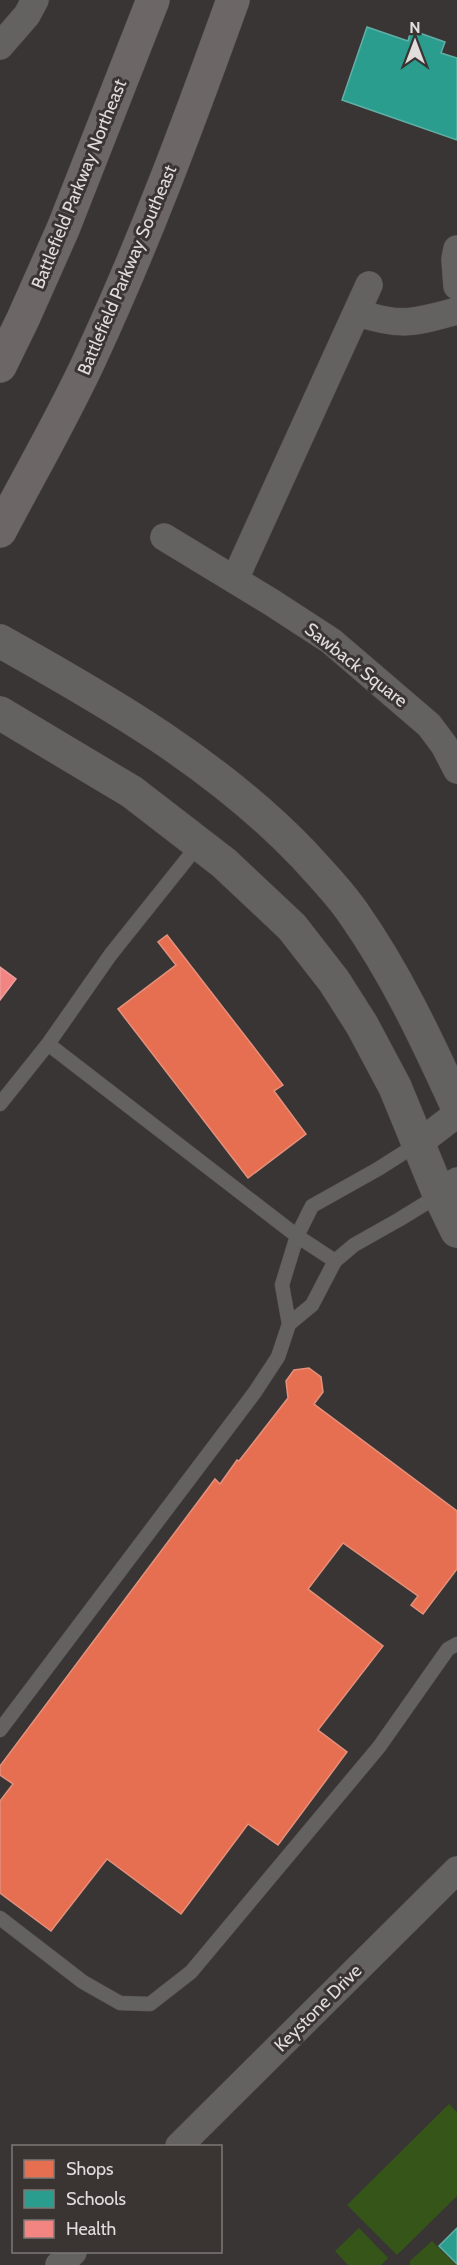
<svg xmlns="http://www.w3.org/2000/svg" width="457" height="2265" font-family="Cabin,sans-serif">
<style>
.green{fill:#355519}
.shops{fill:#e76f51;stroke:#e5907b;stroke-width:1.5}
.schools{fill:#2a9d8f;stroke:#61b0a6;stroke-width:1.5}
.health{fill:#f28482;stroke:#ed9f9d;stroke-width:1.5}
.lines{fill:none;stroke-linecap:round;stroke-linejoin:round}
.service-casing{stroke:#565352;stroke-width:15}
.minor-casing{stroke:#565352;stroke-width:28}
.tertiary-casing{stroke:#565352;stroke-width:34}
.secondary-casing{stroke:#565352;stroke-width:34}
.service{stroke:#646261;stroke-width:14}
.minor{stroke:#646261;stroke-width:27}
.tertiary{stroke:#646261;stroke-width:33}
.secondary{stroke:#6c6766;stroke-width:33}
.labels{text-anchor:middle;stroke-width:6;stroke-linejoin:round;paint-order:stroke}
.street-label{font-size:18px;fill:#e1dddc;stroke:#3a3432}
</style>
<rect width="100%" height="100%" fill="#383534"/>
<path class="green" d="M 449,2104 L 457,2112 L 457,2196 L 397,2255 L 347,2205 Z
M 359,2228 L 388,2258 L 381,2265 L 348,2265 L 335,2251 Z
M 432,2241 L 456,2265 L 410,2265 L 410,2261 Z"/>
<path class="shops" d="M 167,935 L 283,1085 L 274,1091 L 306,1134 L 248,1178 L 118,1009 L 176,965 L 158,942 Z
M 309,1368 L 321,1377 L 323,1392 L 314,1404 L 457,1511 L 457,1569 L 423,1614 L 411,1605 L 418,1596 L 343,1543 L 308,1589 L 383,1646 L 318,1730 L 347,1752 L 278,1845 L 248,1824 L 181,1914 L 107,1859 L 51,1931 L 0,1893 L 0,1801 L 13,1784 L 0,1775 L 0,1766 L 215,1479 L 220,1484 L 237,1460 L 239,1461 L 288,1398 L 286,1381 L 294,1370 Z"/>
<path class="schools" d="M 367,27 L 408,41 L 411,30 L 445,42 L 441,53 L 457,58 L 457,140 L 342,100 Z
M 457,2228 L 457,2264 L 439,2246 Z"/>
<path class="health" d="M 0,967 L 16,979 L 0,1000 Z"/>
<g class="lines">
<g class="service-casing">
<path id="service" d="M 48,1044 L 297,1236 L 335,1261
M 0,1104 L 48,1044 L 111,954 L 199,844
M 289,1324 L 282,1285 L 297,1236 L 312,1206 L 378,1169 L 419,1143
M 0,1730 L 255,1392 L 278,1357 L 289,1324 L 312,1305 L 335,1261 L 354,1245 L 400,1219 L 439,1195
M 0,1918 L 83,1982 L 120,2003 L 150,2004 L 191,1972 L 379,1747 L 448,1649 L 457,1644"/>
</g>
<g class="minor-casing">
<path id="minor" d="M 0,46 L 27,15 L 35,0
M 457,249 L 455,259 L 457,286
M 358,313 C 402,327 413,323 457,311
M 164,537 L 271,602 L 331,641 L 429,725 L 444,745 L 457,770
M 235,579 L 369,285
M 419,1143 L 457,1114
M 439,1194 L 457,1181
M 179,2146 L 457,1870
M 59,2265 L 73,2252"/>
</g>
<g class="tertiary-casing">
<path id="tertiary" d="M 0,641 C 109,702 217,764 304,855 C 321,874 340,893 354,914 C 396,974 427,1040 457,1106
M 0,713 L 132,792 L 224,863 L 292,927 L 334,981 L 362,1025 L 395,1087 L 439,1194 L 457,1231"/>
</g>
<g class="secondary-casing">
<path id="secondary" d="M 0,366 L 23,319 L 63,229 L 153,0
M 0,531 C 30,474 62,419 89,361 C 144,243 189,122 233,0"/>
</g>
<use href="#service" class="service"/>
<use href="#minor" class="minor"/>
<use href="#tertiary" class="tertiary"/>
<use href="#secondary" class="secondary"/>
</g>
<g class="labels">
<g class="street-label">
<text transform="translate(79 184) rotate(-68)" y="6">Battlefield Parkway Northeast</text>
<text transform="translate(127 270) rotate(-67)" y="6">Battlefield Parkway Southeast</text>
<text transform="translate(356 665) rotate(38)" y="6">Sawback Square</text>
<text transform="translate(318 2008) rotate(-45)" y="6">Keystone Drive</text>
</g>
</g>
<rect x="12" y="2145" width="210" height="108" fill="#3a3432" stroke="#7d7876" stroke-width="1.5"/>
<rect x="24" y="2160" width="30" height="18" fill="#e76f51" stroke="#7d7876" stroke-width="1.5"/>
<text x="66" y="2175" font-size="18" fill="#e1dddc">Shops</text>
<rect x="24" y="2190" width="30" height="18" fill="#2a9d8f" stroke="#7d7876" stroke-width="1.5"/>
<text x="66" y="2205" font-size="18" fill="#e1dddc">Schools</text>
<rect x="24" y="2220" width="30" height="18" fill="#f28482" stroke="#7d7876" stroke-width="1.5"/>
<text x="66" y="2235" font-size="18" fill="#e1dddc">Health</text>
<g transform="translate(415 42)" stroke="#3a3432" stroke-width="4.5" paint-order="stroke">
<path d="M0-4.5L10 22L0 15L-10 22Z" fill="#e1dddc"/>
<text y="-9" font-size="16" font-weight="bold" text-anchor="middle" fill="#e1dddc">N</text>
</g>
</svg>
